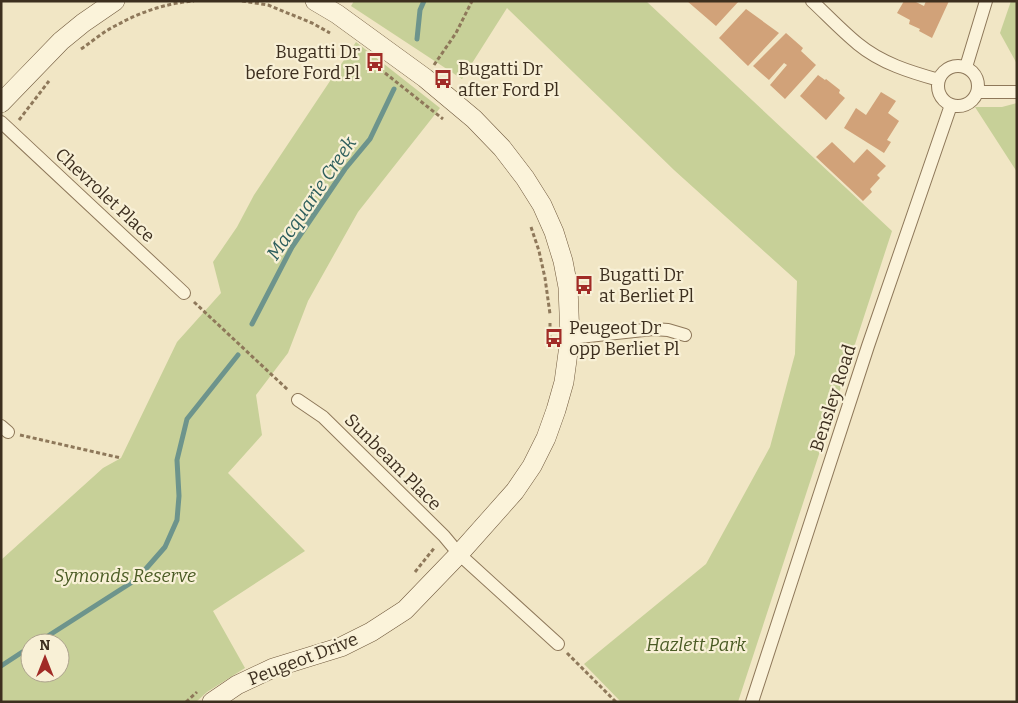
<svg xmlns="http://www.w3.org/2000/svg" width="1018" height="703" font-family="Bitter,serif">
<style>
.green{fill:#c7d098;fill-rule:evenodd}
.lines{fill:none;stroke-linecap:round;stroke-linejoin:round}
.stream{stroke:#6d948c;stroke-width:5}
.building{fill:#d1a279}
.street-casing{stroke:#8e785a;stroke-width:14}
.secondary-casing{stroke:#70593d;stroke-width:20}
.path{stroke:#8e785a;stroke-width:3;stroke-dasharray:4 2.5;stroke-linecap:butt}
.street{stroke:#fbf3da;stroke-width:12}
.secondary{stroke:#fbf3da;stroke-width:19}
.labels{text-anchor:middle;stroke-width:4.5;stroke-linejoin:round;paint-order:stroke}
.poi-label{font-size:18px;fill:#3d2f1f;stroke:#f8f0d6;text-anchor:start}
.street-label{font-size:18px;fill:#3d2f1f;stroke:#f8f0d6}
.park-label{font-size:18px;font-style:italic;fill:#4a5b24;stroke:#f8f0d6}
.water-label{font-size:19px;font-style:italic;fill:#2d5e5d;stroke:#f8f0d6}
</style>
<rect width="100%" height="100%" fill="#f1e6c5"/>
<path class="green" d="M 354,1 L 646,1 L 892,231 L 738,702 L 621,702 L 584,664 L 706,564 L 770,447 L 795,354 L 797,281 L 674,170 L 507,8 L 462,79 L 351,6 Z
M 1011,1 L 1017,1 L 1017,64 L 1000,33 Z
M 356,42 L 440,108 L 358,212 L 308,301 L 288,353 L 256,395 L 262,435 L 228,473 L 305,551 L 213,611 L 245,668 L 207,692 L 196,702 L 1,702 L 1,560 L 103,468 L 121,458 L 177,342 L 221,293 L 213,262 L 237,227 L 254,195 ZM 30,643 L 60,643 L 60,673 L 30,673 Z
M 1017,103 L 1017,172 L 975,107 L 1002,107 Z"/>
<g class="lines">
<path class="stream" d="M 417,39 L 420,10 L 424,1
M 252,324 L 292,247 L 345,169 L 370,139 L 394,89
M 37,643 L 137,579 L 165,547 L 177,520 L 179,496 L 177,460 L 187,419 L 238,355
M 1,666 L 30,647"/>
</g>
<path class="building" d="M 687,1 L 739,1 L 716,26 Z
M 904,1 L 914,1 L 924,6 L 926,1 L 949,1 L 932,38 L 919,31 L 920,29 L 909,24 L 910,20 L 897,13 Z
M 746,9 L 779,33 L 748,66 L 719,38 Z
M 786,33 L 803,48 L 801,51 L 816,65 L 785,99 L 770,85 L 787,65 L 784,63 L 769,80 L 753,66 Z
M 818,75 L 825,80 L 826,79 L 840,90 L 839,93 L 845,98 L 826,120 L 800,96 Z
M 881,92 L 896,101 L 888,113 L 899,121 L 887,140 L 891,142 L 884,153 L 844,128 L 856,108 L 866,115 Z
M 832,142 L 854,163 L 867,149 L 886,166 L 877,175 L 880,178 L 870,189 L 872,192 L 863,201 L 816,157 Z"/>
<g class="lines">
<g class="street-casing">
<path id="street" d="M 812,1 C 827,15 842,31 858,44 C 881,63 910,72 939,80
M938 86a20 20 0 1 1 40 0a20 20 0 1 1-40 0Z
M 966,67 L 986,1
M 978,92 L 1017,92
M 1,122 L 184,293
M 570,338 L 653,329 L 668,330 L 685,335
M 298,400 L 323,417 L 444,536 L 459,554 L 558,644
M 1,426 L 8,432
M 752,702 L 868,346 L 951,105"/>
</g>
<g class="secondary-casing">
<path id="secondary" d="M 1,103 L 61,41 L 83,23 L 115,1
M 212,702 L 237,685 L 273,668 L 341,647 L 371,632 L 405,610 L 459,554 L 515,491 L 532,466 L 546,438 L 556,410 L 564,382 L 570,338 L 568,287 L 563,261 L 554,232 L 542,205 L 525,178 L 502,148 L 474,119 L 425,78 L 337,14 L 315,1"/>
</g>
<path class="path" d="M 242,1 L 268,5 L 312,23 L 330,33
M 81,49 C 93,41 104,31 117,25 C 140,12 167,3 194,1
M 434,65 L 456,33 L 472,1
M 385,73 L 443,119
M 19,120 L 49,81
M 531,227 L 539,251 L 545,278 L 550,314
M 194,302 L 288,390
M 550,346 L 550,323
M 20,435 L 121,458
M 415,572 L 435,547
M 567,653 L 616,702
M 186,702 L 197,692"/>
<use href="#street" class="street"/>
<use href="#secondary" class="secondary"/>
</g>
<defs>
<g id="bus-bare" transform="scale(1.5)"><path d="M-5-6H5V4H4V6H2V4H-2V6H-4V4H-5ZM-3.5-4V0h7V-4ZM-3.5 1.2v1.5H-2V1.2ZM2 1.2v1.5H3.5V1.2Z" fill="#a12b26" stroke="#f8f0d6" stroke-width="2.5" paint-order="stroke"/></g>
</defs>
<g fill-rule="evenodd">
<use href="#bus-bare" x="375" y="62"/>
<use href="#bus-bare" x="443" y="79"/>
<use href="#bus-bare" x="584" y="285"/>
<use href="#bus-bare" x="554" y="338"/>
</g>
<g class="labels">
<g class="poi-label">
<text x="360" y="58" text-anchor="end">Bugatti Dr<tspan x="360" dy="21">before Ford Pl</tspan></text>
<text x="458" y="75">Bugatti Dr<tspan x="458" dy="21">after Ford Pl</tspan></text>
<text x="599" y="281">Bugatti Dr<tspan x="599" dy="21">at Berliet Pl</tspan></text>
<text x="569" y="334">Peugeot Dr<tspan x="569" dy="21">opp Berliet Pl</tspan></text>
</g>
<g class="street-label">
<text transform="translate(105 195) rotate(43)" y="6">Chevrolet Place</text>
<text transform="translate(833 398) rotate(-72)" y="6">Bensley Road</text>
<text transform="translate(393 462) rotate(45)" y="6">Sunbeam Place</text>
<text transform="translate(303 659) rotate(-21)" y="6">Peugeot Drive</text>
</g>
<g class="park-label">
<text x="125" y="582">Symonds Reserve</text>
<text x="696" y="651">Hazlett Park</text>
</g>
<g class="water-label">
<text transform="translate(311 198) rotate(-56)" y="7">Macquarie Creek</text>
</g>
</g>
<rect width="1018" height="703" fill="none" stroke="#3d2f1f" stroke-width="5"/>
<g transform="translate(45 658)"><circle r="24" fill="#f8f0d6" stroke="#ada38d"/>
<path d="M0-4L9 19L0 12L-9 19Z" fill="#a12b26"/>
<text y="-8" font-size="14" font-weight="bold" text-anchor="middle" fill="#3d2f1f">N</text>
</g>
</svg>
